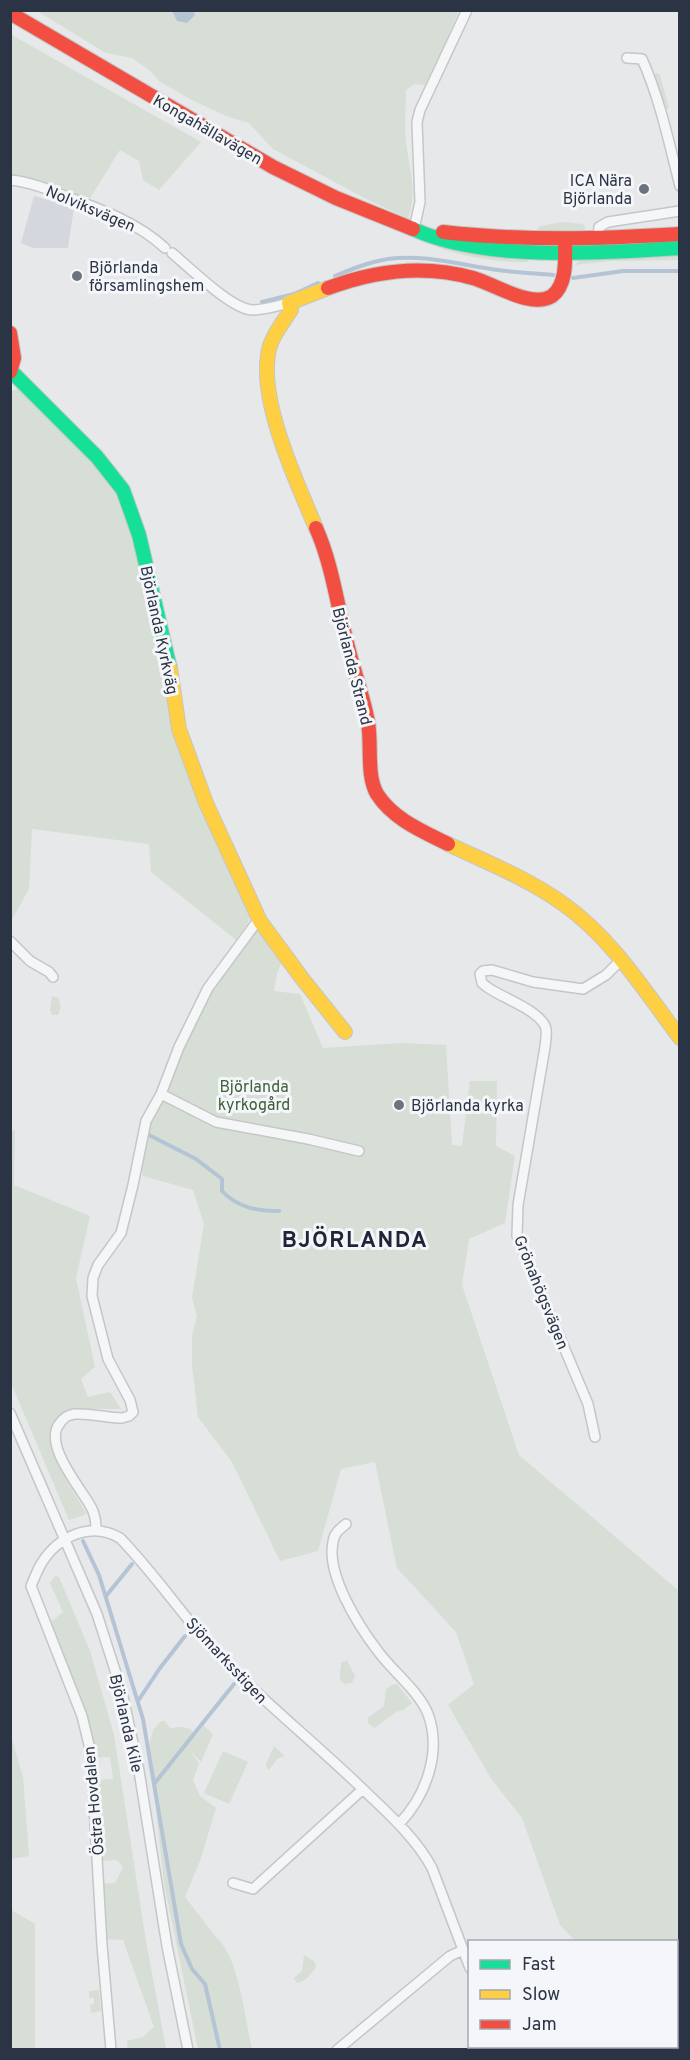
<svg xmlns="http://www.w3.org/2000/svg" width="690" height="2060" font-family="Overpass,sans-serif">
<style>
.built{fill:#d4d7dd}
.green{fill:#d6ded6}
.water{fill:#b4c4d5}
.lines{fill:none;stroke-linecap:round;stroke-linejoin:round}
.stream{stroke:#b4c4d5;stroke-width:4}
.street-casing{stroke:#c4c6c8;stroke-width:12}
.fast-casing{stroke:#c4c6c8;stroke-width:16}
.slow-casing{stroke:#c4c6c8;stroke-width:16}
.jam-casing{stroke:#c4c6c8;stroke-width:16}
.street{stroke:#f5f6f7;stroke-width:9}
.fast{stroke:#16e098;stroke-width:14}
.slow{stroke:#ffcf43;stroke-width:14}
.jam{stroke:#f24e42;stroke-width:14}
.poi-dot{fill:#6c737f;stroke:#f4f6f9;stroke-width:2}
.labels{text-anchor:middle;stroke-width:6;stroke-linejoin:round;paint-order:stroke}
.street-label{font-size:16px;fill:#2b3445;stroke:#f4f6f9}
.poi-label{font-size:16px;fill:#2b3445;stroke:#f4f6f9;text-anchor:start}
.park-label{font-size:16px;fill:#3f6138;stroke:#f4f6f9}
.district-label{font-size:22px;font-weight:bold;letter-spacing:1.5px;fill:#1d2536;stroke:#f4f6f9}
</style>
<rect width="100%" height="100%" fill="#e6e8ea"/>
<path class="built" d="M 34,196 L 74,207 L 68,248 L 33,248 L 21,243 Z"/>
<path class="green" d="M 195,10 L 459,11 L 437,61 L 425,85 L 414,84 L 406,90 C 406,107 404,125 406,142 C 409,170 418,191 408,218 L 370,201 L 288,157 L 273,149 L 249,123 L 226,116 L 194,101 L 160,82 L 149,70 L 132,58 L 106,53 L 37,11 L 172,11 L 177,21 L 195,15 Z
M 10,34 L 201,142 L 159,190 L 143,180 L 139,161 L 120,150 L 90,198 L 11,176 Z
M 657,73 L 660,75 L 669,108 L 662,110 L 652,75 Z
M 563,222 L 583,224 L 585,227 L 584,233 L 536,235 L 538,228 L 541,226 Z
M 433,244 L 528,257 L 528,262 C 508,264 448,255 433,244 Z
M 679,254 L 679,260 L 610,261 L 574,265 L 583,258 Z
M 18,388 L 78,443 L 119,491 L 132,520 L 169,687 L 252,909 L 248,923 L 236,940 L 151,872 L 149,844 L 32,829 L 29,889 L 11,921 L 10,393 Z
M 257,928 L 283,960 L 277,973 L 274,991 L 300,994 L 323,1048 L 402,1043 L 446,1045 L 452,1145 L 462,1146 L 470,1081 L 497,1081 L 496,1146 L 515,1156 L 505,1223 L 469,1239 L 462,1285 L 519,1455 L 679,1591 L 679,1999 L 677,1999 L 676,1942 L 575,1941 L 560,1925 L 522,1818 L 492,1780 L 448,1705 L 474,1684 L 456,1632 L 397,1568 L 375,1462 L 341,1469 L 318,1551 L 280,1561 L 232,1462 L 198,1417 L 192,1365 L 192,1336 L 197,1316 L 192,1298 L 204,1224 L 193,1190 L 143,1176 L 141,1156 L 146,1133 L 181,1051 L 213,985 Z
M 52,996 L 58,998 C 61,1004 61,1008 58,1015 L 52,1015 L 50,1011 Z
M 15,1130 L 14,1185 L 90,1216 L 76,1278 L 95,1367 L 81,1379 L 88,1397 L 110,1392 L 121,1409 L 75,1409 L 57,1417 C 55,1423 52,1429 52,1435 C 51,1465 74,1490 87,1514 L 69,1520 L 11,1383 L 10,1132 Z
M 55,1576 L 59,1577 L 90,1651 L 114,1735 L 146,1941 L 166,2049 L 128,2049 L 127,2041 L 143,2037 L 154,2027 L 123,1940 L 105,1939 L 102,1884 L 115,1883 L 123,1867 L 117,1860 L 102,1861 L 97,1780 L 113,1779 L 110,1757 L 95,1758 L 87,1715 L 51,1622 L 63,1612 L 50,1583 Z
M 347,1660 L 355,1676 L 352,1683 L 344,1684 C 337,1678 341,1672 341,1663 Z
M 394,1684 L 397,1684 L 412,1703 L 403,1710 L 396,1712 L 374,1728 L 368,1723 L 368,1718 L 384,1706 L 386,1689 Z
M 161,1721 L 165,1721 L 170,1728 L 182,1727 L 191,1729 L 194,1734 L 185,1744 L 186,1746 L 204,1726 L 213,1734 L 201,1762 L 189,1749 L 199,1763 L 193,1780 L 200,1796 L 216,1808 L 201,1858 L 185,1897 L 216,1937 C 239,1956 245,2020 252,2049 L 198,2049 L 164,1883 L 149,1745 L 153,1730 Z
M 10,1733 L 23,1777 L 29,1856 L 11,1859 Z
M 274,1746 L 285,1756 L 277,1759 L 269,1770 L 267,1768 L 266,1764 Z
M 223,1751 L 248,1762 L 229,1804 L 204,1793 Z
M 11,1910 L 35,1924 L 35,2049 L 11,2049 Z
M 304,1955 L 314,1961 L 316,1966 C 313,1973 305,1982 297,1983 L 294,1978 L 302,1971 Z
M 99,1990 L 101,2011 L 91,2013 L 90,2005 L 94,2004 L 94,1998 L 89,1998 L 89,1991 Z"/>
<path class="water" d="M 172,11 L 194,11 L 195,15 L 187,23 L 177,21 Z"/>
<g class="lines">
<path class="stream" d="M 335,276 C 352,269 369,262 388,259 C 425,254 461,265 498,270 C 516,273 535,273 553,275
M 573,278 L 623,271 L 680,271
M 262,302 L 294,294 L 318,283
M 147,1134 L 196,1159 L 222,1179 L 222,1191 C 238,1208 258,1211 279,1211
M 83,1541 L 99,1575 L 143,1719 L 181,1944 L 192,1969 L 205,1984 L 220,2050
M 106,1596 L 132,1564
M 138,1701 L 160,1668 L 185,1636
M 154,1784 L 234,1684"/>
<g class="street-casing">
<path id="street" d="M 627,58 L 642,59 C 660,99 669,143 680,186
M 10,180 C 30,182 47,189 65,196 C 100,209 137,222 165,248
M 414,229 L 420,202 L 417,122 L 420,110 L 467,10
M 598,239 L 599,227 L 608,222 L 680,211
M 172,253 C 189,267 231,309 252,310 C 264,310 278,306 289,303
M 10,941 L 30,961 L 49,972 L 53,977
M 161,1094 L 216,1122 L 308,1139 L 359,1151
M 10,1413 L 97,1614 L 122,1692 L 139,1771 L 167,1946 L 188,2050
M 595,1437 L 588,1404 L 517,1236 L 518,1205 L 544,1053 C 545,1046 547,1037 546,1029 C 542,1011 502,998 487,987 L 482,983 L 480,974 L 483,971 L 492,970 L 533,982 L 583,989 L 606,975 L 621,960
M 346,1524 C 340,1529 334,1533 333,1542 C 326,1574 358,1625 377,1650 C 392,1671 419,1691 428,1714 C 442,1752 426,1796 399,1824
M 96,1529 C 96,1521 95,1514 91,1507 C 81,1488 42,1444 60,1423 C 64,1417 68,1415 75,1414 C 91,1413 107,1418 122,1418 L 129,1416 L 133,1412 L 130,1400 L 108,1359 L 92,1296 L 93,1278 L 98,1265 L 121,1233 L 133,1185 L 146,1121 L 161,1094 L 179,1047 L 208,988 L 256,923 L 260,921
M 233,1883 L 253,1889 L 363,1789
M 500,2046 L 501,2050
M 111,2050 L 102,1945 L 91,1753 L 82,1716 L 31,1586 C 34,1579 37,1571 41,1564 C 58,1536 91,1521 120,1538 C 158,1577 188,1624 226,1663 C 272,1709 323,1750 370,1796 C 392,1817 417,1840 432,1868 L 470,1968
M 337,2050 L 450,1956 L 463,1950"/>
</g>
<g class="fast-casing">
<path id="fast" d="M 413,229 C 485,262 602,253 680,248
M 11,371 L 97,457 L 123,490 L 139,535 L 170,668"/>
</g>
<g class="slow-casing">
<path id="slow" d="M 316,528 C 297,483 260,404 268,355 C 270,338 282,324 291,310 L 289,303 L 328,288
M 170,668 L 179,729 L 206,803 L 260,921 L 301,977 L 345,1032
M 448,844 C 486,862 527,878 562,903 C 611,937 645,991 680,1038"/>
</g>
<g class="jam-casing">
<path id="jam" d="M 10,13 L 273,167 L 336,198 L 413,229
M 443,232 C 522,241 601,239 680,234
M 328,288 C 376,270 424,264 473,278 C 494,284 532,309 552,296 C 568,284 565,256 565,239
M 10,333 L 14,358 L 10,372
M 316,528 C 332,564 337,604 347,643 C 353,669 363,695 368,722 C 372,745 366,775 377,794 C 393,819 422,831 448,844"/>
</g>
<use href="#street" class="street"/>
<use href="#fast" class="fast"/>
<use href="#slow" class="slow"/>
<use href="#jam" class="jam"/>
</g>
<g class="poi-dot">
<circle cx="644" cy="189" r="6"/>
<circle cx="77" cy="276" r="6"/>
<circle cx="399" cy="1105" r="6"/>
</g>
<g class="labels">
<g class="street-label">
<text transform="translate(208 129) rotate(30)" y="6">Kongahällavägen</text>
<text transform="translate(91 208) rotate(23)" y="6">Nolviksvägen</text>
<text transform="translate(160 630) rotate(78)" y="6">Björlanda Kyrkväg</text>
<text transform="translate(353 666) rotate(76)" y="6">Björlanda Strand</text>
<text transform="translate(542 1292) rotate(68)" y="6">Grönahögsvägen</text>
<text transform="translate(227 1660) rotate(47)" y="6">Sjömarksstigen</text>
<text transform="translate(127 1723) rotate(77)" y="6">Björlanda Kile</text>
<text transform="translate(93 1801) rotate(-95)" y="6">Östra Hovdalen</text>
</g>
<g class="poi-label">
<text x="632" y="186" text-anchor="end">ICA Nära<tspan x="632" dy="18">Björlanda</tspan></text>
<text x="89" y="273">Björlanda<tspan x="89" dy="18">församlingshem</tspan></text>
<text x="411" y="1111">Björlanda kyrka</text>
</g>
<g class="park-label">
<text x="254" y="1092">Björlanda<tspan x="254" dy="18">kyrkogård</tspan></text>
</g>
<g class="district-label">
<text x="355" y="1247">BJÖRLANDA</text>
</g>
</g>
<rect width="690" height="2060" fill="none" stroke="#2b3445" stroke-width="24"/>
<rect x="468" y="1940" width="210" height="108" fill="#f4f6f9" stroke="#a4a8b1" stroke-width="1.5"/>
<rect x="480" y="1960" width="30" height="9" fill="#16e098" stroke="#a4a8b1" stroke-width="1.5"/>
<text x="522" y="1970" font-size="18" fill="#2b3445">Fast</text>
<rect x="480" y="1990" width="30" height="9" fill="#ffcf43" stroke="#a4a8b1" stroke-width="1.5"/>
<text x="522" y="2000" font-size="18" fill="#2b3445">Slow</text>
<rect x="480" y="2020" width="30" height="9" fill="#f24e42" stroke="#a4a8b1" stroke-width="1.5"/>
<text x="522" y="2030" font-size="18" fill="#2b3445">Jam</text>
</svg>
